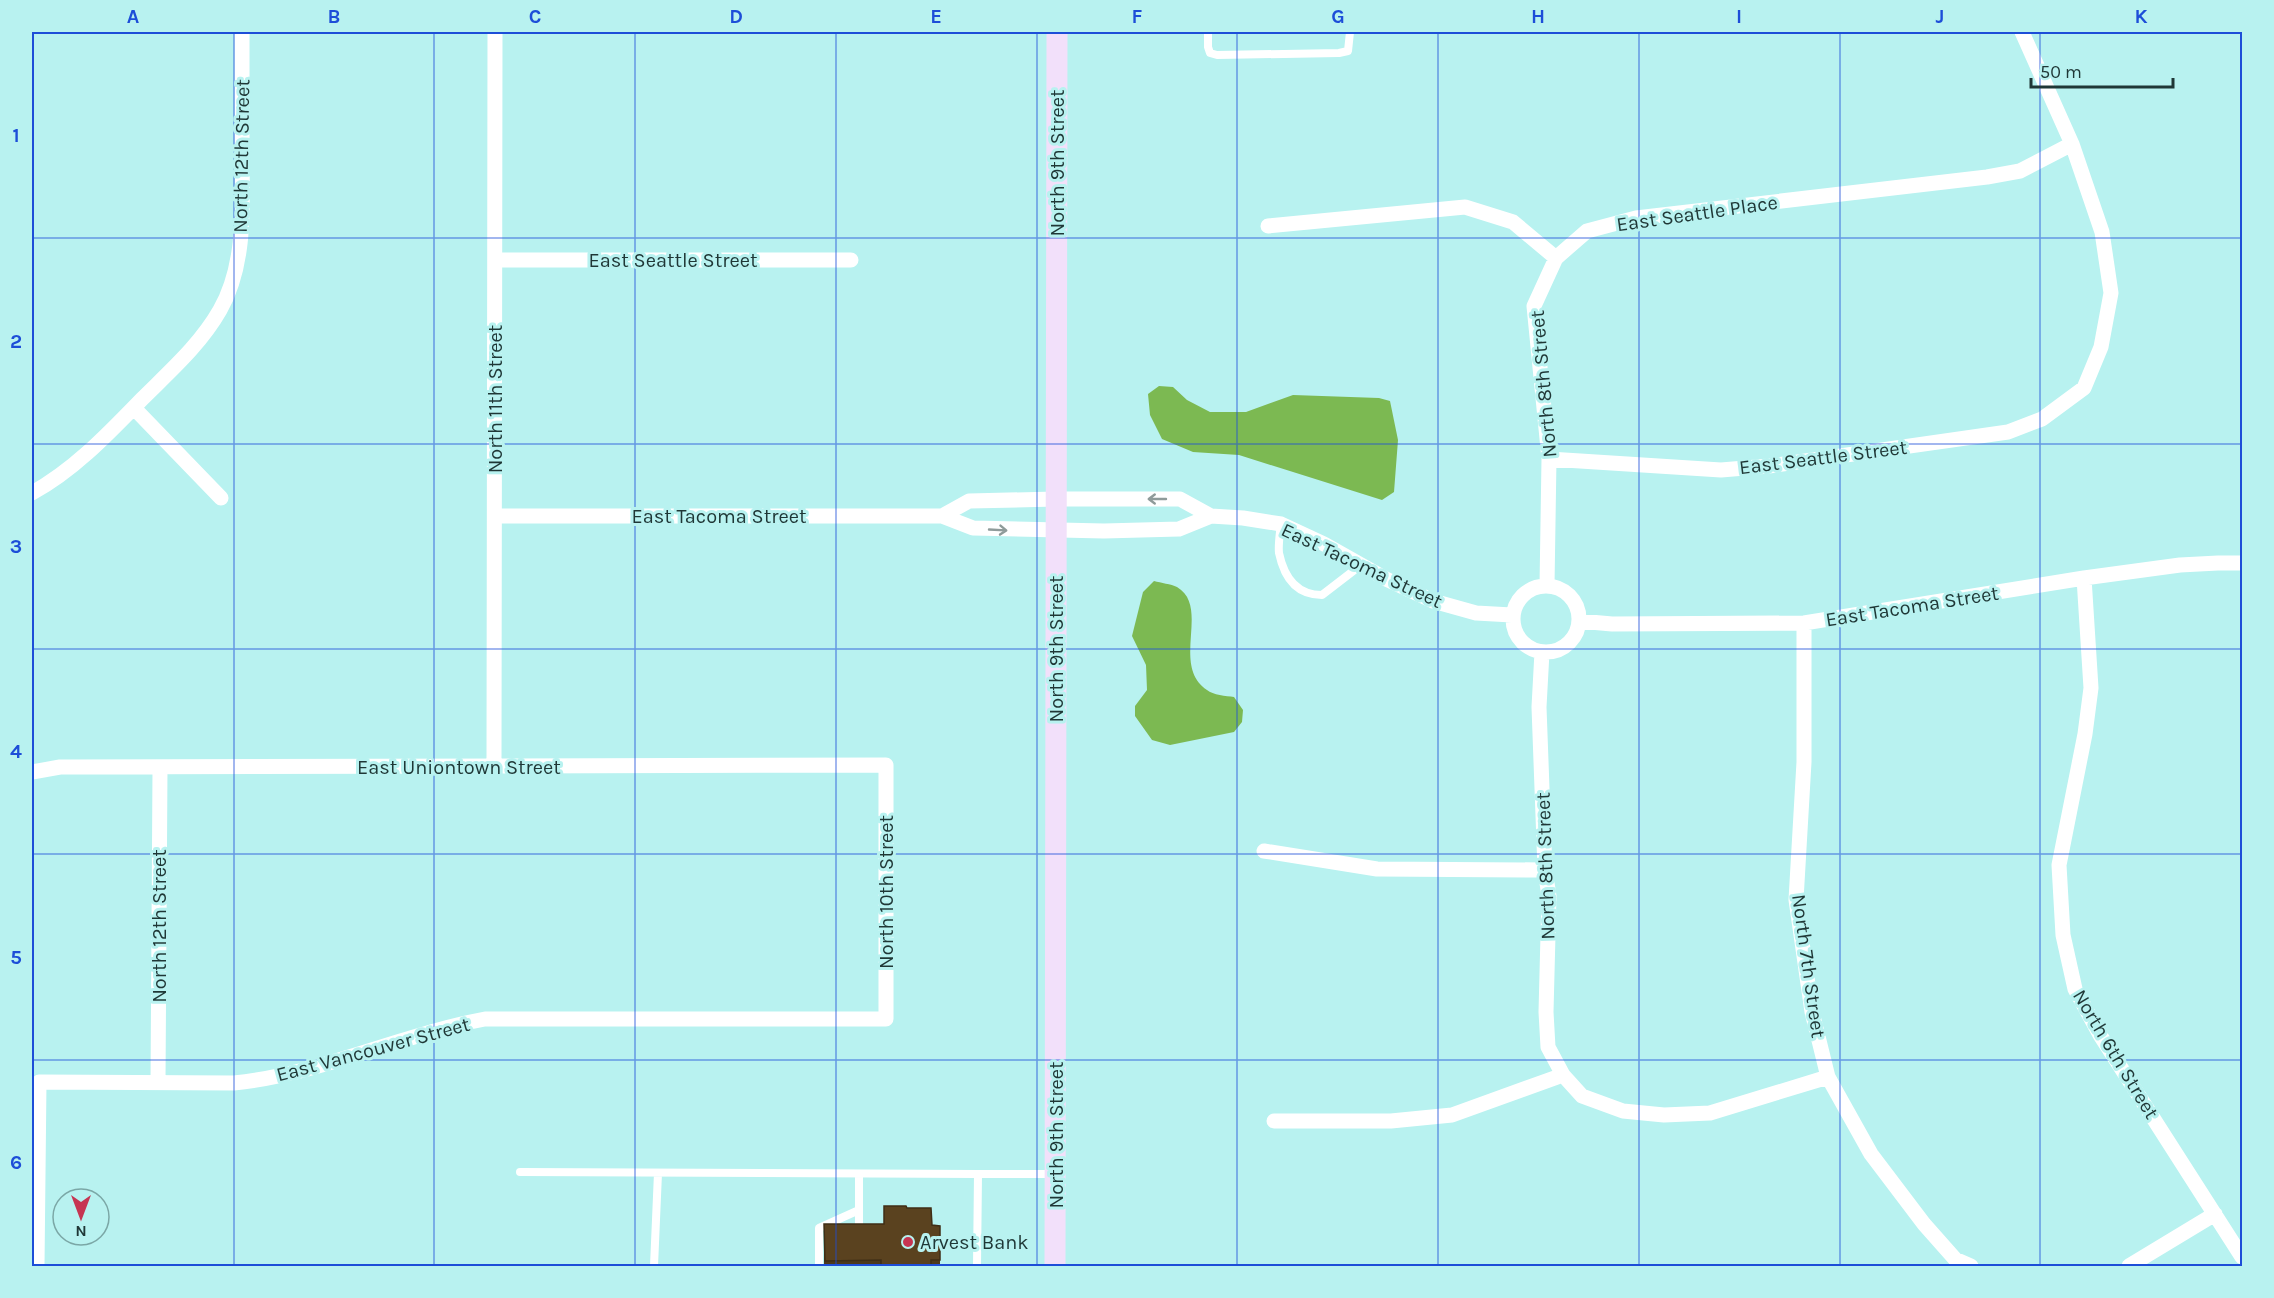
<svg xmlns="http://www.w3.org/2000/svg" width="2274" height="1298" font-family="Karla,sans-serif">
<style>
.water{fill:#7cb952}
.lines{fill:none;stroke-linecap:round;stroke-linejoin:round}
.service{stroke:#fff;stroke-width:8}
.minor{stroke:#fff;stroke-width:15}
.secondary{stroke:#f2e0fa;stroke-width:21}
.wall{fill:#4d391b}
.building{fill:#5a421f;stroke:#3f2e16;stroke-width:1.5}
.oneway{stroke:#8f9b9a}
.grid{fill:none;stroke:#1d4ed8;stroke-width:1.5;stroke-opacity:0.55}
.poi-dot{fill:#c63552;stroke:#b8f2f0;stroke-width:2}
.labels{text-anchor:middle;stroke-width:6;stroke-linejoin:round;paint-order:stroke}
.street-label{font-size:20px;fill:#1f3736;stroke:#b8f2f0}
.poi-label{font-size:20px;fill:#1f3736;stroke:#b8f2f0;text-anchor:start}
.neatline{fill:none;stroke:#1d4ed8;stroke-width:2}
.grid-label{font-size:20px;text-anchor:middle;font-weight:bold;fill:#1d4ed8}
</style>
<rect width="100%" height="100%" fill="#b8f2f0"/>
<path class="water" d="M 1159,386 L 1173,387 L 1187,400 L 1210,412 L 1246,412 L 1293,395 L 1379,398 L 1390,401 L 1398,440 L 1394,492 L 1382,500 L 1239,455 L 1193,452 L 1162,439 L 1150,415 L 1148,394 Z
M 1154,581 C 1161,583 1171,584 1177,587 C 1211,607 1170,665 1207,690 C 1213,695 1226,696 1234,697 L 1243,710 L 1242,722 L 1234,732 L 1170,745 L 1152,740 L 1135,716 L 1135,706 L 1147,690 L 1146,665 L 1132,636 L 1143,592 Z"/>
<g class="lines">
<path class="service" d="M 1208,32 L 1208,47 L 1210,53 L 1217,55 L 1339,53 L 1348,51 L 1350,32
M 1281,524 C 1280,533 1278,544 1279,553 C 1284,577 1296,595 1322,595 L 1361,565
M 520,1172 L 978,1174
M 859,1210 L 859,1233
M 654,1266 L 658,1173
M 819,1266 L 819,1228 L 859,1210 L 859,1174
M 977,1266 L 978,1174 L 1054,1174"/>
<path class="minor" d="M 1268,226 L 1465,207 L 1513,222 L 1556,258
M 495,260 L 851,260
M 134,408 L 221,498
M 1549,459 L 1721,470 L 1769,466 L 2008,432 L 2042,419 L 2084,388 L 2101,347 L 2111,293 L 2102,232 L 2072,144 L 2022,32
M 32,493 C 74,470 108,434 142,399 C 170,371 200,345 220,310 C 247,263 242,203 242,150 C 242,110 242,71 242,32
M 495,516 L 942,516 L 973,528 L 1104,531 L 1179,529 L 1211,516
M 942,516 L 969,501 L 1056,499 L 1180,499 L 1211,516 L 1243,518 L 1281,524 L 1324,544 L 1386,579 L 1433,601 L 1476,613 L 1512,615
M 2084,578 L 2091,688 L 2085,734 L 2059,865 L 2063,935 L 2075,989 L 2100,1035 L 2242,1257
M1513 619a33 33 0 1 1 66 0a33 33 0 1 1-66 0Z
M 1547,586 L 1549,459 L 1534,306 L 1556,258 L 1587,231 L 1636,218 L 1987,177 L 2020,171 L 2072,144
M 1579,621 L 1612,624 L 1804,623 L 2084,578 L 2180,565 L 2218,563 L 2242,563
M 1804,623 L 1804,762 L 1796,900 L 1812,1012 L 1828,1077 L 1871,1154 L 1924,1224 L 1955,1259 L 1971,1266
M 1542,652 L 1539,707 L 1545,870 L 1549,896 L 1546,1012 L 1548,1047 L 1563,1075 L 1582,1096 L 1623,1111 L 1664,1115 L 1710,1113 L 1828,1077
M 494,766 L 495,32
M 32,772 L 60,767 L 886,765 L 886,1019 L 485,1019 C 400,1035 320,1074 234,1083 L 39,1082 L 37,1266
M 1264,851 L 1377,869 L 1545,870
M 158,1083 L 160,768
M 1274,1121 L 1391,1121 L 1452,1115 L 1563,1075
M 2129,1266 L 2215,1214"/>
<path class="secondary" d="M 1055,1266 L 1057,32"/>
</g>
<path class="wall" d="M 907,1208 L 932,1225 L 940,1226 L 940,1266 L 824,1266 L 824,1224 L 884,1224 Z"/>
<path class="building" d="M 884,1206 L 906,1206 L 907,1208 L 931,1208 L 932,1225 L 940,1226 L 940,1260 L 931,1260 L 931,1266 L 881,1266 L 881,1260 L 825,1261 L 824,1224 L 884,1224 Z"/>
<defs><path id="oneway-shaft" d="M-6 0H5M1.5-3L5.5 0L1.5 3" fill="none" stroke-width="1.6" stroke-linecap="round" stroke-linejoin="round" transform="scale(1.5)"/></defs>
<g class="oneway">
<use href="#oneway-shaft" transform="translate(1157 499) rotate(-180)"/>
<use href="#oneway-shaft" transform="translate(998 530) rotate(3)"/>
</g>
<path class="grid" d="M 234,32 L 234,1266M 434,32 L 434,1266M 635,32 L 635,1266M 836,32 L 836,1266M 1037,32 L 1037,1266M 1237,32 L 1237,1266M 1438,32 L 1438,1266M 1639,32 L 1639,1266M 1840,32 L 1840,1266M 2040,32 L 2040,1266M 32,238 L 2242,238M 32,444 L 2242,444M 32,649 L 2242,649M 32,854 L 2242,854M 32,1060 L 2242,1060"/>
<circle class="poi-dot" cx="908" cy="1242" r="6"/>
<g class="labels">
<g class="street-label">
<text transform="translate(241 156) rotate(-89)" y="7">North 12th Street</text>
<text transform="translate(1057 163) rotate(-90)" y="7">North 9th Street</text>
<text transform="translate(1697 213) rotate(-8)" y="7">East Seattle Place</text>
<text x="673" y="267">East Seattle Street</text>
<text transform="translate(1543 384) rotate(-95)" y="7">North 8th Street</text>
<text transform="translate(495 399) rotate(-90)" y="7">North 11th Street</text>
<text transform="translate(1823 457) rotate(-7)" y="7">East Seattle Street</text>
<text x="719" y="523">East Tacoma Street</text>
<text transform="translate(1362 565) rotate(25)" y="7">East Tacoma Street</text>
<text transform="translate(1912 606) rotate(-9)" y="7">East Tacoma Street</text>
<text transform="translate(1056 649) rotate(-90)" y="7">North 9th Street</text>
<text x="459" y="774">East Uniontown Street</text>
<text transform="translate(1545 866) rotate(-92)" y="7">North 8th Street</text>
<text transform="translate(886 892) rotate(-90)" y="7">North 10th Street</text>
<text transform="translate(159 926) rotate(-90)" y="7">North 12th Street</text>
<text transform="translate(1809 966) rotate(82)" y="7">North 7th Street</text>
<text transform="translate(373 1049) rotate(-15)" y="7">East Vancouver Street</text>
<text transform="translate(2116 1054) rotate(59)" y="7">North 6th Street</text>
<text transform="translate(1056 1135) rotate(-90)" y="7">North 9th Street</text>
</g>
<g class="poi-label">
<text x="920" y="1249">Arvest Bank</text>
</g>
</g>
<rect width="2274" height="1298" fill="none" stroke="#b8f2f0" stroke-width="66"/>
<g transform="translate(81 1217) rotate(180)"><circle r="28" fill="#b8f2f0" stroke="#7ba7a6" stroke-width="1.5"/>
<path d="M0-4.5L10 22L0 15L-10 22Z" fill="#c63552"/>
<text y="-9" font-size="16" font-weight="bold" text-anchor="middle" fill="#1f3736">N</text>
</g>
<path d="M2031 78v9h142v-9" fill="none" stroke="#1f3736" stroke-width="3"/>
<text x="2040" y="78" font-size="18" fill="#1f3736" stroke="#b8f2f0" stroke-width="4.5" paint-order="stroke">50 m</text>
<rect x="33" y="33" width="2208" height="1232" class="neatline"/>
<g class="grid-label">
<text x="133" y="23">A</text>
<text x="334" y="23">B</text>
<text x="535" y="23">C</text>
<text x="736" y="23">D</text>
<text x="936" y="23">E</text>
<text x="1137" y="23">F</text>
<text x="1338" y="23">G</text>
<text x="1538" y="23">H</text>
<text x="1739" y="23">I</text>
<text x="1940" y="23">J</text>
<text x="2141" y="23">K</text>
<text x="16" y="142">1</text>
<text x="16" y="348">2</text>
<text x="16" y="553">3</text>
<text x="16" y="758">4</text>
<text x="16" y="964">5</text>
<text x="16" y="1169">6</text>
</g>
</svg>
